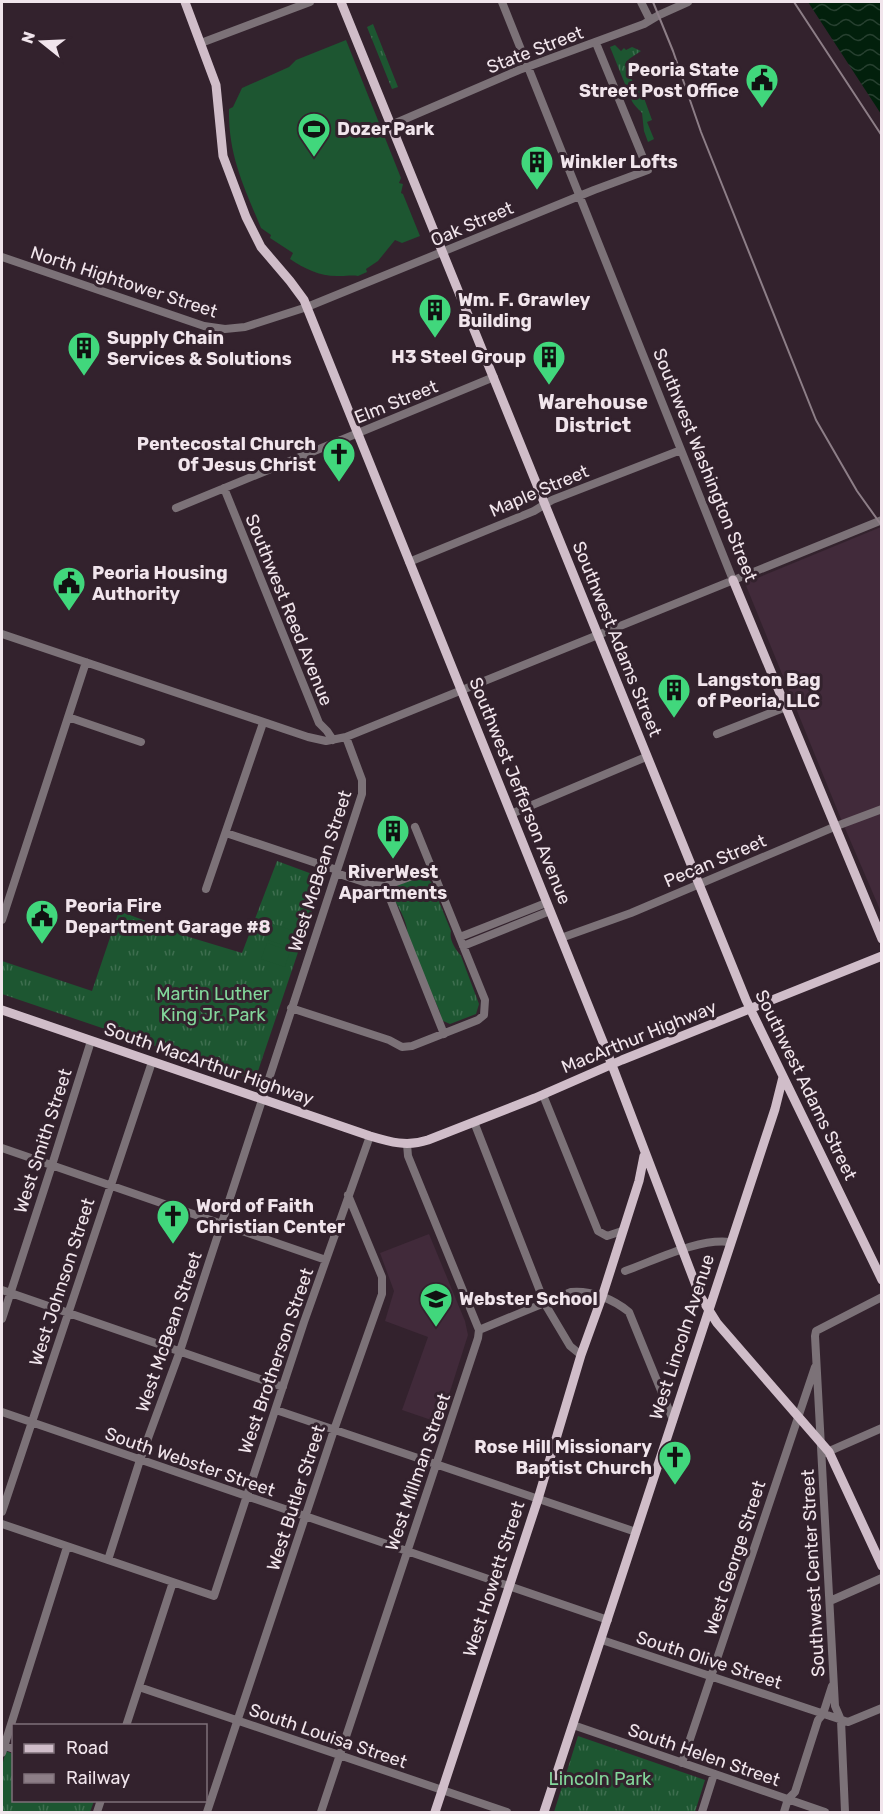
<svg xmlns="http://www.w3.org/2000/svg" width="883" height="1814" font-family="Rubik,sans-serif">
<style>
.built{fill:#412a3a}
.grass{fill:url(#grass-tufts)}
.pitch{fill:#1d5631}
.water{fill:url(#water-waves)}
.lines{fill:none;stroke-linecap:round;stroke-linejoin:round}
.minor{stroke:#7c7278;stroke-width:8}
.major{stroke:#d0bdc9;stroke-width:9}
.rail{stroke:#8d7e87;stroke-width:2}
.labels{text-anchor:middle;stroke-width:6;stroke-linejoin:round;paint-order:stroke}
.street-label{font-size:18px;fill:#f1e5ec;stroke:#33222d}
.poi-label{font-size:18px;font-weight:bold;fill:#f1e5ec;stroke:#33222d;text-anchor:start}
.park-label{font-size:18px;fill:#83d79b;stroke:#33222d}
.neighbourhood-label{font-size:20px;font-weight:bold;fill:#f1e5ec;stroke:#33222d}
</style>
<defs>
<pattern id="grass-tufts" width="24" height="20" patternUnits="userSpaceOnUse" patternTransform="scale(1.5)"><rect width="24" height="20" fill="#1d5631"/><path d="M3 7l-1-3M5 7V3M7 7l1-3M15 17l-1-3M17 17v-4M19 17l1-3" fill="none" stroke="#3e6e4f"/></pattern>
<pattern id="water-waves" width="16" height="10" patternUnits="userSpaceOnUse" patternTransform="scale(1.5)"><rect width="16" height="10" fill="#02200c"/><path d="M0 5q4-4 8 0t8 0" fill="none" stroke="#274030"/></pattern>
</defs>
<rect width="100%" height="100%" fill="#33222d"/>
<path class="built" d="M 881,527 L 881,912 L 841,819 L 745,583 Z
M 429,1234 L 465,1321 L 468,1335 L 440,1423 L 402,1410 L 428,1337 L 385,1321 L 394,1291 L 380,1253 Z"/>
<path class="grass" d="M 373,24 L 398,87 L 392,89 L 367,27 Z
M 615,45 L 621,51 L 624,48 L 626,50 L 632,47 L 641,51 L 629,59 L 625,64 C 626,74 638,81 630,90 L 627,89 L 610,47 Z
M 640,87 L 652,120 L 647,122 L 654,139 L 648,142 L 644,131 L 642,113 C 635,105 622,96 640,87 Z
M 277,861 L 323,878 L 255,1080 L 2,994 L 2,961 L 92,991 L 119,911 L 189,937 L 242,953 Z
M 419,877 L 426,877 L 431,882 L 451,931 C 449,940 455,949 461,956 L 479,1004 L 476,1014 L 450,1024 L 441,1020 L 440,1012 L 407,938 C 410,925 398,906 392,896 L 396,886 Z
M 578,1736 L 705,1780 L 695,1812 L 554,1812 Z
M 6,1751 L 13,1754 L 14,1800 L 94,1801 L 90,1812 L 2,1812 L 2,1766 Z"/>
<path class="pitch" d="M 346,40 L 401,178 L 399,183 L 403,184 L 401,193 L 403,194 L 420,236 L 402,243 L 395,240 L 378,261 L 366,269 L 367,272 L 358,276 C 352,275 347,276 340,276 C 321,277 305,269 290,259 L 293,253 L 270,238 L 271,235 L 261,228 C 244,187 228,155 229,109 L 233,107 L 242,88 L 289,67 L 296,60 Z
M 273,924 L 297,932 L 292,948 L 268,940 Z
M 267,943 L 290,951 L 285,967 L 261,959 Z"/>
<path class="water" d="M 808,2 L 881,2 L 881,114 Z"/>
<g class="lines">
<path class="minor" d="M 502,2 L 733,580
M 641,2 L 650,20
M 201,43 L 310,2
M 391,125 L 519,70 L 644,24 L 659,15 L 688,2
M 2,257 L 204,326 L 225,329 L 245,327 L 307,307 L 594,190 L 648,170 L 596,43
M 224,488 L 319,723 L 327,731 L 333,740
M 176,508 L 494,377
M 409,562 L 534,511 L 552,500 L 681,450
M 2,634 L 308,737 L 326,741 L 346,737 L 882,520
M 68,717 L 141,742
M 717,734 L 786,707
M 511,814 L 646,757
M 226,833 L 337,870
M 336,873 L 373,885 L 385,886 L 431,869
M 385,886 L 444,1034
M 206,889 L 263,723
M 2,920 L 86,662
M 460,937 L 546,903
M 561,938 L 631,913 L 834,827 L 882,809
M 463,946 L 550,911
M 291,1008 L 389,1040 L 402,1047 L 412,1046 L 478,1020 L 484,1015 L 485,1000 L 415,827
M 543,1095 L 598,1231 L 607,1236 L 622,1231
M 474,1122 L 545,1304 L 570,1346 L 581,1355
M 2,1148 L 326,1260
M 625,1271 C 656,1260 698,1238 730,1242
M 2,1290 L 283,1387
M 2,1319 L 52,1165 L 91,1041
M 479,1330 L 571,1292 C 591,1290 613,1299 629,1312 L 673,1420
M 276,1410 L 636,1532
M 2,1412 L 608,1620
M 825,1453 L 882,1428
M 2,1512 L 152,1062
M 2,1524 L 214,1596 L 304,1322 L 370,1136
M 108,1560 L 140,1460 L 180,1351 L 362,794 L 362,780 L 346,737
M 830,1601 L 882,1578
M 602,1640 L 848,1722 L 882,1708
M 139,1687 L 507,1812
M 573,1725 L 825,1812
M 126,1726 L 173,1582
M 2,1745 L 14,1749
M 2,1753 L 67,1547
M 682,1763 L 815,1367
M 97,1812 L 101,1800
M 207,1812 L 334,1430 L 382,1294 L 382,1277 L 348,1195
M 321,1812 L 478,1338 L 479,1330 L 408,1156 L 407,1144
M 702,1812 L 714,1774
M 784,1812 L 788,1799 L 795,1792 L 818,1720 L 823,1714 L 832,1686
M 845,1812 L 841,1720 L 835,1706 L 815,1336 L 816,1331 L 882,1297"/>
<path class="major" d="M 185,2 L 216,85 L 223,156 L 246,217 L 261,247 L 290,281 L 304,300 L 607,1052 L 700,1296 L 717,1323 L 829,1452 L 882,1566
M 341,2 L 746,1000 L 882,1280
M 733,580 L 882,939
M 2,1010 L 370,1136 C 390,1142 407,1147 428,1140 L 535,1098 L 622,1060 L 882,956
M 435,1812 L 538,1499 L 581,1355 L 602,1297 L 639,1181 L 644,1156
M 544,1812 L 775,1109 L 783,1077"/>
<path class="rail" d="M 653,2 L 673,51 L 701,132 L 816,420 L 857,491 L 882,526
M 794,2 L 882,136"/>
</g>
<defs>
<g id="civic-pin" transform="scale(1.725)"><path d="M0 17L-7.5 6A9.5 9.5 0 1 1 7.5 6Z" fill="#41d77c" stroke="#33222d"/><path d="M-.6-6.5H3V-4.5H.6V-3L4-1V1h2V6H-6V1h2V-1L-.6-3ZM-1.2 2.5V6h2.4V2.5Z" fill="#111"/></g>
<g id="stadium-pin" transform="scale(1.725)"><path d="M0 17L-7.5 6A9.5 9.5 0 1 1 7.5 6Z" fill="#41d77c" stroke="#33222d"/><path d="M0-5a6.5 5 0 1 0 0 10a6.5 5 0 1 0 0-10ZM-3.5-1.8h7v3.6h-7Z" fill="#111"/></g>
<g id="building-pin" transform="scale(1.725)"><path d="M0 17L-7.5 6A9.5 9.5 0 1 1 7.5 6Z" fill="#41d77c" stroke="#33222d"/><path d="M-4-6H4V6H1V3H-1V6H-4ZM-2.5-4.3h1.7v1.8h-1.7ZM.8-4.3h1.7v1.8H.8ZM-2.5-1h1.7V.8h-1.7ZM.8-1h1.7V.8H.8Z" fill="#111"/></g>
<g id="church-pin" transform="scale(1.725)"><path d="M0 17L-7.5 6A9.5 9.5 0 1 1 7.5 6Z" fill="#41d77c" stroke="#33222d"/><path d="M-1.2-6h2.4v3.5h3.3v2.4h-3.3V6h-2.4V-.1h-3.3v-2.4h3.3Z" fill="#111"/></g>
<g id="school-pin" transform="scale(1.725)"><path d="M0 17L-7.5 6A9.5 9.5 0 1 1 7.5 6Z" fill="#41d77c" stroke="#33222d"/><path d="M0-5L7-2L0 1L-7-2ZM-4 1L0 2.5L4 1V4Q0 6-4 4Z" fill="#111"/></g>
</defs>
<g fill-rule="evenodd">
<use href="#civic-pin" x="762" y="80"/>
<use href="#stadium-pin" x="314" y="129"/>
<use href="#building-pin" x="537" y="162"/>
<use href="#building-pin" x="435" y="310"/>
<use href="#building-pin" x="84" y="348"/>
<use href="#building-pin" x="549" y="357"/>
<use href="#church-pin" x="339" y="454"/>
<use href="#civic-pin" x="69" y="583"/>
<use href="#building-pin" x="674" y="690"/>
<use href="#building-pin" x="393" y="831"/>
<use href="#civic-pin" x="42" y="916"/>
<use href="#church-pin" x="173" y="1216"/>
<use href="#school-pin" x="436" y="1299"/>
<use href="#church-pin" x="675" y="1457"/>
</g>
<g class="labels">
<g class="street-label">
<text transform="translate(535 50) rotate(-21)" y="6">State Street</text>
<text transform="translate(472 224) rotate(-23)" y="6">Oak Street</text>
<text transform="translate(124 282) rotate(18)" y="6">North Hightower Street</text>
<text transform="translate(396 402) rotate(-22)" y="6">Elm Street</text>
<text transform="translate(705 465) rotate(68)" y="6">Southwest Washington Street</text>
<text transform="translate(539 491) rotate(-23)" y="6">Maple Street</text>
<text transform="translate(289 610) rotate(68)" y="6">Southwest Reed Avenue</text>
<text transform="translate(617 639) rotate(68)" y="6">Southwest Adams Street</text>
<text transform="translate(520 791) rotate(68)" y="6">Southwest Jefferson Avenue</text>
<text transform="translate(715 861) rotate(-23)" y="6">Pecan Street</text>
<text transform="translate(320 871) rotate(-72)" y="6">West McBean Street</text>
<text transform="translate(639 1037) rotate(-22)" y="6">MacArthur Highway</text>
<text transform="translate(209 1064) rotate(19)" y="6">South MacArthur Highway</text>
<text transform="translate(806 1085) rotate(64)" y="6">Southwest Adams Street</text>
<text transform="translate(43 1141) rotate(-72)" y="6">West Smith Street</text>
<text transform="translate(62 1282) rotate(-72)" y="6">West Johnson Street</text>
<text transform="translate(169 1332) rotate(-71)" y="6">West McBean Street</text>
<text transform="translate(682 1337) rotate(-72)" y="6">West Lincoln Avenue</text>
<text transform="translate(276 1361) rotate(-71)" y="6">West Brotherson Street</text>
<text transform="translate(190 1462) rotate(19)" y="6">South Webster Street</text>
<text transform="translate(418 1472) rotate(-71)" y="6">West Millman Street</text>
<text transform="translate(296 1498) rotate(-72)" y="6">West Butler Street</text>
<text transform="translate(735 1558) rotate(-72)" y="6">West George Street</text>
<text transform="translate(813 1573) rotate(-93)" y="6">Southwest Center Street</text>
<text transform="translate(494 1579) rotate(-72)" y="6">West Howett Street</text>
<text transform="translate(709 1660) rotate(18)" y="6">South Olive Street</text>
<text transform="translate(328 1736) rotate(19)" y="6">South Louisa Street</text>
<text transform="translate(704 1755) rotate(19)" y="6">South Helen Street</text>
</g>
<g class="poi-label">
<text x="739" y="76" text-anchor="end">Peoria State<tspan x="739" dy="21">Street Post Office</tspan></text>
<text x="337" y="135">Dozer Park</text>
<text x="560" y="168">Winkler Lofts</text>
<text x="458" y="306">Wm. F. Grawley<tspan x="458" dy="21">Building</tspan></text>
<text x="107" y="344">Supply Chain<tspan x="107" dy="21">Services &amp; Solutions</tspan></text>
<text x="526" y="363" text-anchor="end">H3 Steel Group</text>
<text x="316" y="450" text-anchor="end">Pentecostal Church<tspan x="316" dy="21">Of Jesus Christ</tspan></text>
<text x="92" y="579">Peoria Housing<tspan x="92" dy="21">Authority</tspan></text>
<text x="697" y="686">Langston Bag<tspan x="697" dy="21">of Peoria, LLC</tspan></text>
<text x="393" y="878" text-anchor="middle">RiverWest<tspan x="393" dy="21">Apartments</tspan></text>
<text x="65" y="912">Peoria Fire<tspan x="65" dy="21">Department Garage #8</tspan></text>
<text x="196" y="1212">Word of Faith<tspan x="196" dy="21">Christian Center</tspan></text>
<text x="459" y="1305">Webster School</text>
<text x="652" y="1453" text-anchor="end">Rose Hill Missionary<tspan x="652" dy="21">Baptist Church</tspan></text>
</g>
<g class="park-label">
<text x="213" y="1000">Martin Luther<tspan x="213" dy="21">King Jr. Park</tspan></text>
<text x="600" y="1785">Lincoln Park</text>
</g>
<g class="neighbourhood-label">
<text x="593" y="409">Warehouse<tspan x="593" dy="23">District</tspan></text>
</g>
</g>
<rect width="883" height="1814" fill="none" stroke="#f1e5ec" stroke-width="6"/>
<rect x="12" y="1724" width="195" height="78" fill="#33222d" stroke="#7f7079" stroke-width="1.5"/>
<rect x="24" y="1744" width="30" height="9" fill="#d0bdc9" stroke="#7f7079" stroke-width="1.5"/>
<text x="66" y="1754" font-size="18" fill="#f1e5ec">Road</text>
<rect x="24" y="1774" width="30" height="9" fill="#8d7e87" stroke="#7f7079" stroke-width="1.5"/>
<text x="66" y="1784" font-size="18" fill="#f1e5ec">Railway</text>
<g transform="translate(42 42) rotate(288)" stroke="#33222d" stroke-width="4.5" paint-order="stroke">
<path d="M0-4.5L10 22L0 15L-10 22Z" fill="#f1e5ec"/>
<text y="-9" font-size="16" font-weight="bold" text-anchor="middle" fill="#f1e5ec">N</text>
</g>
</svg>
